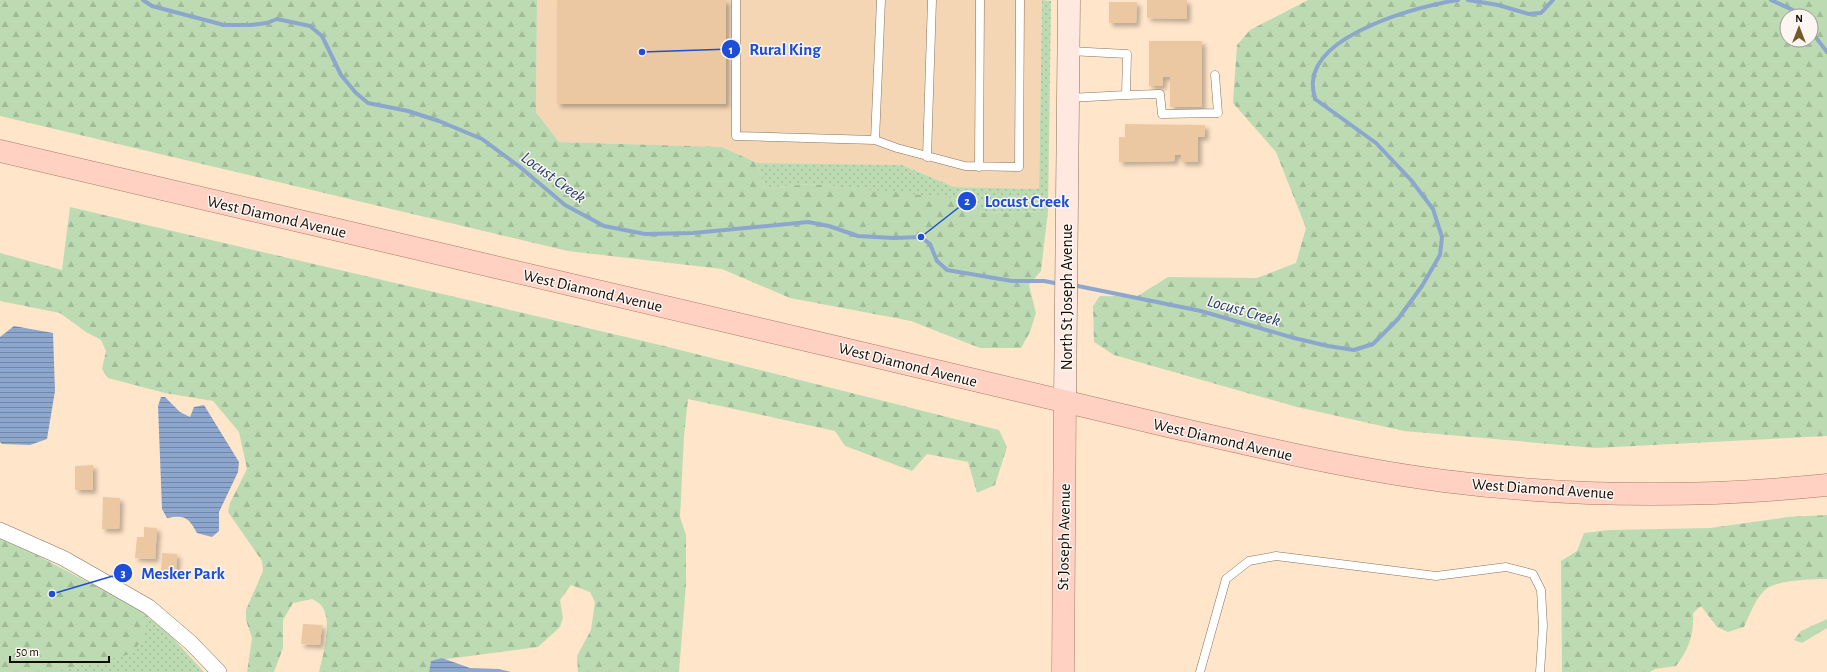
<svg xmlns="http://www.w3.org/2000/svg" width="1827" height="672" font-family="'Alegreya Sans',sans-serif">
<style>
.built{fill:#f4d6b5}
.grass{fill:url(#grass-dots)}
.forest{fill:url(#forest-firs);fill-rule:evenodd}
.water{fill:url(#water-rules)}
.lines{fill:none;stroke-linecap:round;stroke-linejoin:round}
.stream{stroke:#8da6ce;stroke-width:4}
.building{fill:#ebc8a1;filter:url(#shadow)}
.lane-casing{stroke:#897259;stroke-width:9}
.street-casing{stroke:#897259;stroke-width:16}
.secondary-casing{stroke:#897259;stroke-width:23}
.primary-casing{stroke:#ac7865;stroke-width:23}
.lane{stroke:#fff;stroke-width:8}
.street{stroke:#fff;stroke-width:15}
.secondary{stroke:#ffe8e0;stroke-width:22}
.primary{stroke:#fed1c2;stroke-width:22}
.labels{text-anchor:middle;stroke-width:3;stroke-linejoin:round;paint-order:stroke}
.street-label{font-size:16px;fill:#140c04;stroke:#fbf6f1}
.water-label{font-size:17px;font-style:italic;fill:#1f3d70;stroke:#fbf6f1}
.leader{fill:none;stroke:#1d4ed8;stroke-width:1.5}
.callout-dot{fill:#1d4ed8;stroke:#fbf6f1;stroke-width:1.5}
.mark-label{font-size:12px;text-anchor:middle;font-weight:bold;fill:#fff}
.callout-label{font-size:17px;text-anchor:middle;font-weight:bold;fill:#1d4ed8;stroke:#fbf6f1;stroke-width:3;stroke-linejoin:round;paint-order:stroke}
</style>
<defs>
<pattern id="grass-dots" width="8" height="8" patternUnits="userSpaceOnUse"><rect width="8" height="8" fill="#bcdbb3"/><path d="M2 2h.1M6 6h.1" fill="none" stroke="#a1bb98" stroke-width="1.8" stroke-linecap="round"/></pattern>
<pattern id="forest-firs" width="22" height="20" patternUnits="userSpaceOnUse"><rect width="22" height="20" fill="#bcdbb3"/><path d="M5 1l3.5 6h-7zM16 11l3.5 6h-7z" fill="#a1bb98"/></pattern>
<pattern id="water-rules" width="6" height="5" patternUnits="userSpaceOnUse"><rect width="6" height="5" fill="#8da6ce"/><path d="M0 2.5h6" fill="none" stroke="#7286a5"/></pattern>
<filter id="shadow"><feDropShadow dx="3.5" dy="3.5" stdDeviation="2" flood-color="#0004"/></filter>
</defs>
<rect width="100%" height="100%" fill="#ffe5c9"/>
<path class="built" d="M 537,0 L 1042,0 L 1039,189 L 954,187 L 902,165 L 757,163 L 722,147 L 559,142 L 536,112 Z"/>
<path class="grass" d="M 1042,0 L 1051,1 L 1048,211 L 984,213 L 955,199 L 810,184 L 765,188 L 757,163 L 902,165 L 954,187 L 1039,189 Z
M 0,544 L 46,563 L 161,625 L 204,672 L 0,672 Z"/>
<path class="forest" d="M 0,0 L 537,0 L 536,112 L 559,142 L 722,147 L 757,163 L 765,188 L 810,184 L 894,192 L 955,199 L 984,213 L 1048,211 L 1041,271 L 1029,285 L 1036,313 L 1030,332 L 1021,348 L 980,348 L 911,321 L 790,298 L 722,269 L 568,251 L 0,116 Z
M 1308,0 L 1827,0 L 1827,436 L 1595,448 L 1404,431 L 1297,407 L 1114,355 L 1094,342 L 1093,306 L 1100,296 L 1136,297 L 1168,277 L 1257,278 L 1296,263 L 1306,228 L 1276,152 L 1233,103 L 1237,45 L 1250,30 ZM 1787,16 L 1811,16 L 1811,40 L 1787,40 Z
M 70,207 L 656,344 L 999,430 L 1007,447 L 995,485 L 977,493 L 968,462 L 927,454 L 912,471 L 845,446 L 835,431 L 688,399 L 684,436 L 680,517 L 686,535 L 686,584 L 679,672 L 578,672 L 577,656 L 591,630 L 595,602 L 590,592 L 571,585 L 560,600 L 563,618 L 560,627 L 538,647 L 431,661 L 429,672 L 319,672 C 323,656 334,617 320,604 C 318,602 315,601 312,599 L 293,603 L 283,620 L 283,648 L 274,672 L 247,672 L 252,638 L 246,620 L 246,610 L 263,571 L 262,561 L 228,512 L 230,503 L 247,469 L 239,432 L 213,401 L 165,393 L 108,378 L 102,369 L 106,351 L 101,340 L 86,332 L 60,313 L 0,301 L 0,253 L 62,270 Z
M 1827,515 L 1827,579 C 1813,579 1777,580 1766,589 C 1755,599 1750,614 1744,627 L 1728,632 L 1717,627 L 1701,606 L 1693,613 C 1694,635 1689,649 1676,666 L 1655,669 L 1650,672 L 1562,672 L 1561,561 L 1577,551 L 1584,533 L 1610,530 L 1710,528 L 1788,517 Z
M 0,536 L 149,614 L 143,639 L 131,654 L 54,672 L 0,672 Z
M 1827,619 L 1827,628 L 1802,643 L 1794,640 L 1801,631 Z"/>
<path class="water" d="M 14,326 L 53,333 L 55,391 L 47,439 L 30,445 L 2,444 L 0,442 L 0,337 Z
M 161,397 L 165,397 L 180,412 L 190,417 L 194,407 L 204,405 L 239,462 L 238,472 L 219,512 L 219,531 L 212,537 L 197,533 C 188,517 185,515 167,518 L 162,509 L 158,406 Z
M 442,658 L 470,668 L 499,669 L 511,672 L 429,672 L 431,661 Z"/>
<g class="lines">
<path class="stream" d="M 143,0 L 152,6 L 224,25 L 251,25 L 267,23 L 277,19 L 310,26 L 322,36 L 341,75 L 356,93 L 368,103 L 408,111 L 439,121 L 482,139 L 520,167 L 565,205 L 604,226 L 645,234 L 693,233 L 808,222 L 829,226 L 858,236 L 894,238 L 921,237 L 930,244 L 937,261 L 947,270 L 1012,281 L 1044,281 L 1060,284
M 1468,0 L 1498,5 L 1529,14 L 1541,13 L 1553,0
M 1771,0 L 1793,10 L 1798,16
M 1811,31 L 1827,52
M 1073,285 L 1201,311 L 1294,338 L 1328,346 L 1354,350 L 1373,344 L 1398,319 L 1422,286 L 1440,255 L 1442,237 L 1433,209 L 1411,180 L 1376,143 L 1315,99 C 1314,94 1312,87 1313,81 C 1317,33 1419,6 1458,0"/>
</g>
<path class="building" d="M 557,0 L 726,0 L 726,104 L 557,104 Z
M 1147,0 L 1187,0 L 1187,19 L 1147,18 Z
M 1109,2 L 1137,2 L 1136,23 L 1109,23 Z
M 1149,41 L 1202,41 L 1202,107 L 1170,107 L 1170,77 L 1163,77 L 1163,86 L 1149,86 Z
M 1125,124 L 1205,125 L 1205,137 L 1198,137 L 1198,162 L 1181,162 L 1181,155 L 1175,155 L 1175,161 L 1119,162 L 1119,137 L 1125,137 Z
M 93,465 L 93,490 L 75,490 L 75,466 Z
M 103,497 L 120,498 L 119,529 L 102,529 Z
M 144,527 L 157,528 L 155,559 L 135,558 L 137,537 L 144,537 Z
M 162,553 L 177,554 L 176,573 L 161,572 Z
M 303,624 L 322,625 L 320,645 L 301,644 Z"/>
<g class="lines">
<g class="lane-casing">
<path id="lane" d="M 736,0 L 736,136 L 875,140 L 881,0
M 1069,51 L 1127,54 L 1126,95 L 1069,98
M 1126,95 L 1160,94 L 1162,114 L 1218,113 L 1215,75
M 875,140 L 897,148 L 965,166 L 1019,167 L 1020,0
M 927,157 L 932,0
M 979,167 L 980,0
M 1200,672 L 1226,579 L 1249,561 L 1276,556 L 1436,576 L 1506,567 L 1533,574 L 1541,590 L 1543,626 L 1540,672"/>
</g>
<g class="street-casing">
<path id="street" d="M 0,530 L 63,558 L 149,607 L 191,643 L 219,672"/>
</g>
<g class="secondary-casing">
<path id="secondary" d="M 1065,402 L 1069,0"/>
</g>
<g class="primary-casing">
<path id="primary" d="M 0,151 C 280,217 560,281 840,348 C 949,374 1058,400 1168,426 C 1259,447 1350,469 1444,481 C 1570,497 1700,498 1827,485
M 1063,672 L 1065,402"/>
</g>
<use href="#lane" class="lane"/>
<use href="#street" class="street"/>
<use href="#secondary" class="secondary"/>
<use href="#primary" class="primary"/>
</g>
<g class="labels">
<g class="street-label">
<text transform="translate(277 216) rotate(13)" y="6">West Diamond Avenue</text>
<text transform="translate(593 290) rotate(13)" y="6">West Diamond Avenue</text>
<text transform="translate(1066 297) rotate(-90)" y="6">North St Joseph Avenue</text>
<text transform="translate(908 364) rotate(14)" y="6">West Diamond Avenue</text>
<text transform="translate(1223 439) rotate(13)" y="6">West Diamond Avenue</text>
<text transform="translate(1543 488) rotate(4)" y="6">West Diamond Avenue</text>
<text transform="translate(1063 537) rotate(-89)" y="6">St Joseph Avenue</text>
</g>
<g class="water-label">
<text transform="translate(554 177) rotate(36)" y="6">Locust Creek</text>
<text transform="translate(1244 310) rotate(16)" y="6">Locust Creek</text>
</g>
</g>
<path class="leader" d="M642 52L731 49M921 237L967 201M52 594L123 573"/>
<g class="callout-dot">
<circle cx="642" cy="52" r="4"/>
<circle cx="921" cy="237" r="4"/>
<circle cx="52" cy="594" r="4"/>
<circle cx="731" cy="49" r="10"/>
<circle cx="967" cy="201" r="10"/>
<circle cx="123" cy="573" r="10"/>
</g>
<g class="mark-label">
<text x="731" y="54">1</text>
<text x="967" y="205">2</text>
<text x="123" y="577">3</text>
</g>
<g class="callout-label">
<text x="785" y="55">Rural King</text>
<text x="1027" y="207">Locust Creek</text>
<text x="183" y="579">Mesker Park</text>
</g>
<g transform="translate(1799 28)"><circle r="19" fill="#fbf6f1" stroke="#9f9892"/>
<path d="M0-3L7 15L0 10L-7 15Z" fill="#735a2b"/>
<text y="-6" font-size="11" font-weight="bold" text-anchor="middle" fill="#140c04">N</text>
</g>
<path d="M10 656v6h99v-6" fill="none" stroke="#140c04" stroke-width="2"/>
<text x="16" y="656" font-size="12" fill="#140c04" stroke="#fbf6f1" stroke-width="3" paint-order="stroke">50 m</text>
</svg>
